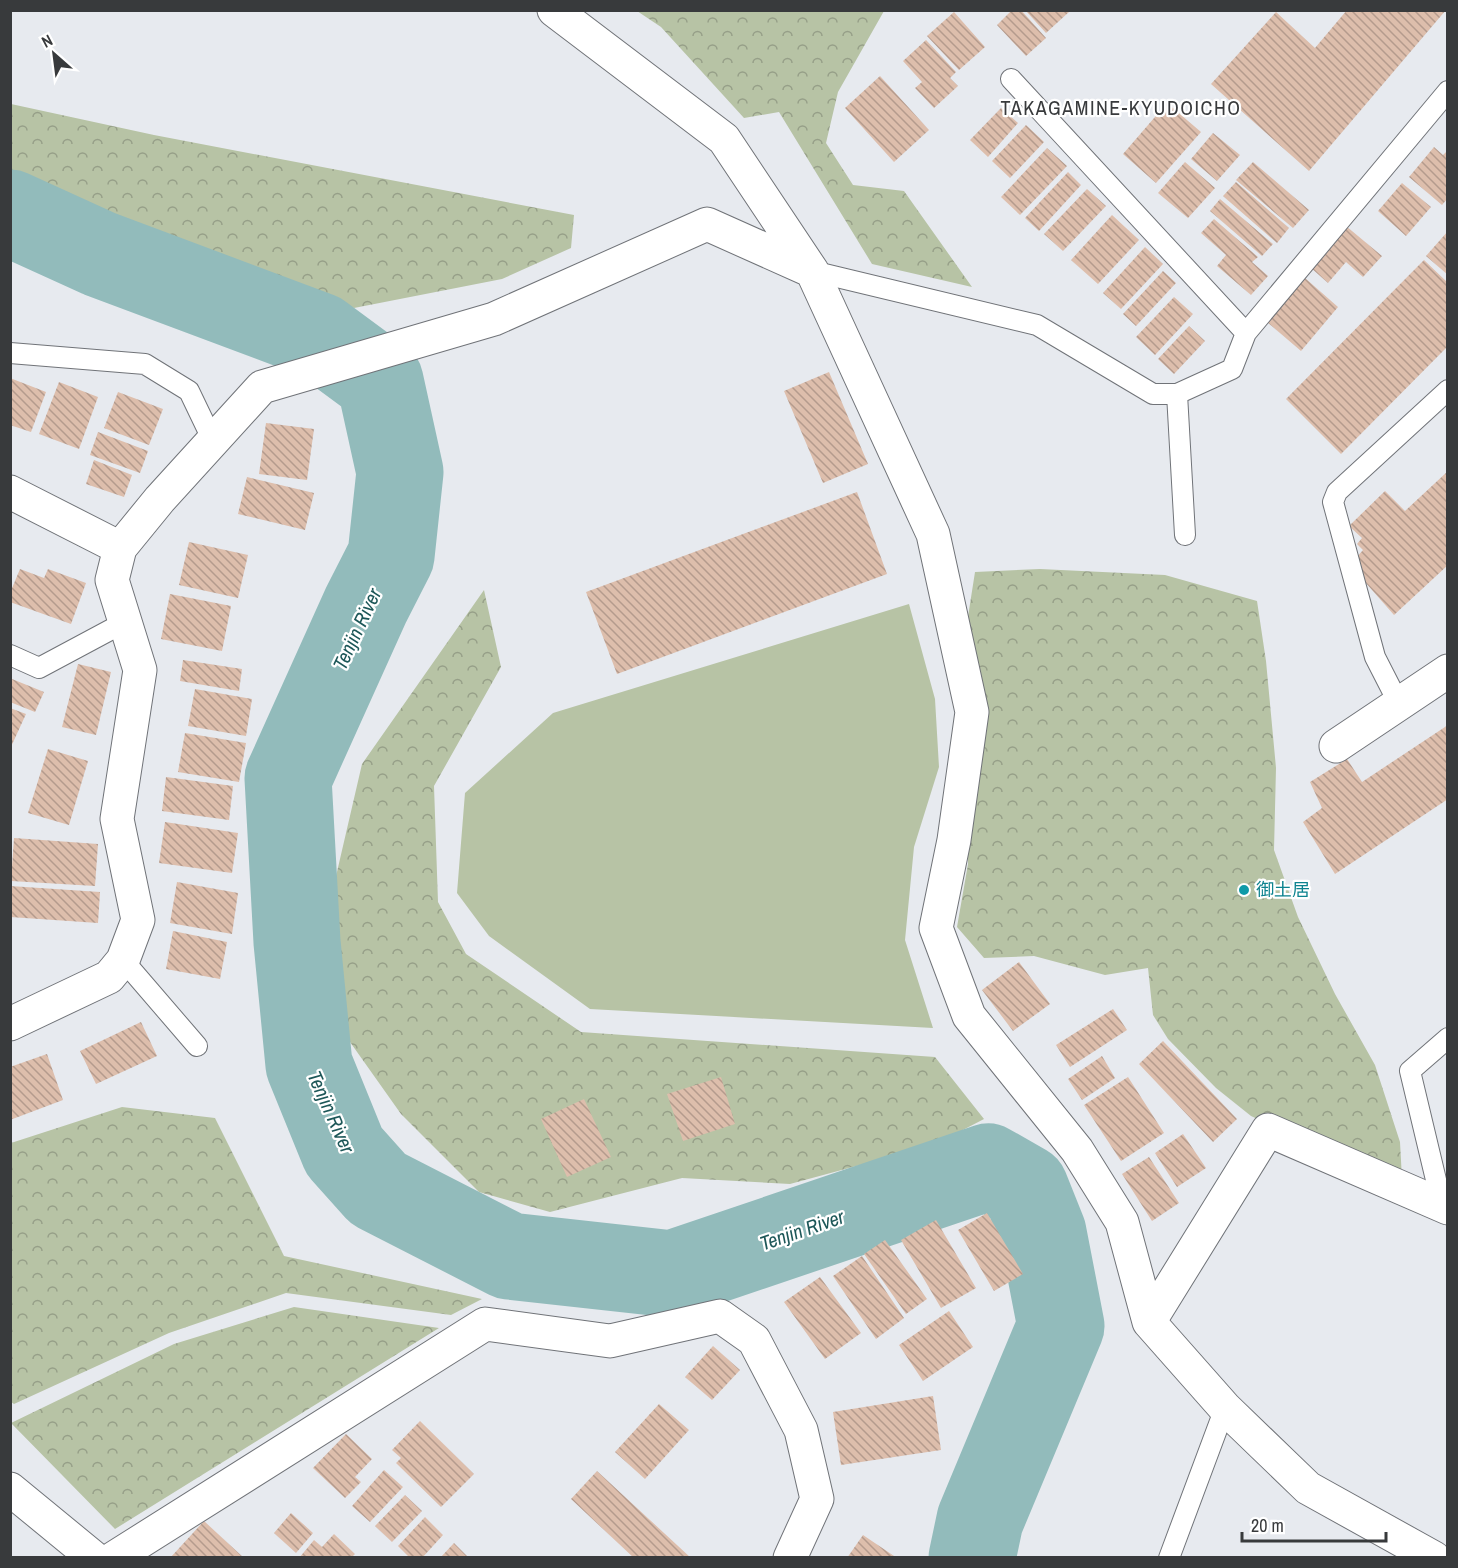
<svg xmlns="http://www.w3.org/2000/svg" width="1458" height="1568" font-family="'Archivo Narrow','Noto Sans JP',sans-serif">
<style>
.forest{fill:url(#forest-crowns)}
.pitch{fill:#b7c3a5}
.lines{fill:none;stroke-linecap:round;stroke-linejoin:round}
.river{stroke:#92bbbb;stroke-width:87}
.building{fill:url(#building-back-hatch)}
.lane-casing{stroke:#707378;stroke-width:22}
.street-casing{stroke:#707378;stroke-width:35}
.lane{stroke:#fff;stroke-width:20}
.street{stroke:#fff;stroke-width:33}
.culture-dot{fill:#0f9aa8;stroke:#fff;stroke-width:2}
.labels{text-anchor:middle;stroke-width:4.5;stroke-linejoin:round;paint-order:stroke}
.culture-label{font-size:18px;fill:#0d838f;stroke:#fff;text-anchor:start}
.neighbourhood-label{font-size:20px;letter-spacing:1.5px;fill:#383a3c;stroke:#fff}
.water-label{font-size:20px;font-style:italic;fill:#1d5758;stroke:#fff}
</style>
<defs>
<pattern id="forest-crowns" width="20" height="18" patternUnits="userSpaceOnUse" patternTransform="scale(1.5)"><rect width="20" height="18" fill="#b7c3a5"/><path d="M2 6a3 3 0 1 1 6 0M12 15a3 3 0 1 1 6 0" fill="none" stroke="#969f88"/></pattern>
<pattern id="building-back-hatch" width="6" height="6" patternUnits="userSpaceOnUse" patternTransform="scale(1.5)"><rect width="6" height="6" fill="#ddbeac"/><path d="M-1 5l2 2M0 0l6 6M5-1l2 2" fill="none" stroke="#b49b8d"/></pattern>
</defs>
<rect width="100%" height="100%" fill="#e7eaef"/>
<path class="forest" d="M 637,11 L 884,11 L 838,92 L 826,143 L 853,185 L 904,191 L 972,287 L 872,264 L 779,112 L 744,118 L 661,27 Z
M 11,104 L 154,135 L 574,215 L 571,248 L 502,279 L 354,308 L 307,291 L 229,277 L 116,234 L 11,200 Z
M 1040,569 L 1165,575 L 1257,601 L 1266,661 L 1276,768 L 1274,850 L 1298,917 L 1335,994 L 1375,1065 L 1400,1142 L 1402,1179 L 1325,1150 L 1251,1116 L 1216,1088 L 1168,1039 L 1153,1015 L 1148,968 L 1105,975 L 1034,956 L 984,958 L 957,927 L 968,864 L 967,623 L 975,572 Z
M 484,590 L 501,667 L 434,786 L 438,902 L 466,954 L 581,1032 L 935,1057 L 984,1119 L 934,1145 L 790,1184 L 682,1178 L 550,1212 L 479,1192 L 401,1114 L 350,1042 L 324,928 L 362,764 Z
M 122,1107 L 215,1118 L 284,1256 L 482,1299 L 451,1315 L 286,1293 L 169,1333 L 14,1404 L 11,1402 L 11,1143 Z
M 294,1307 L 439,1328 L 115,1529 L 11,1423 L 174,1344 Z"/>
<path class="pitch" d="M 909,604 L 935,699 L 939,767 L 914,847 L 905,940 L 933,1028 L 590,1009 L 489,936 L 457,893 L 465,793 L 553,713 Z"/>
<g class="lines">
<path class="river" d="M 10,213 L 100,254 L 319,336 L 380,381 L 400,472 L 391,556 L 366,605 L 288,778 L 297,942 L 309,1065 L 344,1151 L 378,1189 L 509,1256 L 672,1274 L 988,1167 L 1025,1188 L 1043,1233 L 1061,1326 L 980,1520 L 972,1558"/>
</g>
<path class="building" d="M 1012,10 L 1021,10 L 1046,38 L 1026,56 L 997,25 Z
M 1025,10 L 1067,10 L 1069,12 L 1046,33 Z
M 1347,10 L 1446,10 L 1309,171 L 1211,84 L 1276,12 L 1315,48 Z
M 954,12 L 985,47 L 959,70 L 927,36 Z
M 926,40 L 956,72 L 950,78 L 958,86 L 934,108 L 915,88 L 922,82 L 903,61 Z
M 880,76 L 929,130 L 894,162 L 845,108 Z
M 1167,103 L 1201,132 L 1156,183 L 1123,154 Z
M 1001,108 L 1018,123 L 988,157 L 970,140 Z
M 1026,125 L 1044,142 L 1010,178 L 992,161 Z
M 1213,133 L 1240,155 L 1217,181 L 1191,159 Z
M 1434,147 L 1443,155 L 1448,150 L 1448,198 L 1442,205 L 1409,177 Z
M 1047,148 L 1067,166 L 1020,215 L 1001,197 Z
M 1185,162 L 1215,188 L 1188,218 L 1158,193 Z
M 1253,162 L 1309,210 L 1293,228 L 1236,180 Z
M 1068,172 L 1081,185 L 1039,231 L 1025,218 Z
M 1236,182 L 1289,228 L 1277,243 L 1223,196 Z
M 1402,183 L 1431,207 L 1406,236 L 1378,211 Z
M 1087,189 L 1106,206 L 1063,251 L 1044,234 Z
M 1220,199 L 1273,244 L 1262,256 L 1210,211 Z
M 1112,215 L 1139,240 L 1098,284 L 1071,260 Z
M 1214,219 L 1258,257 L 1252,262 L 1268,276 L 1251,295 L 1217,266 L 1226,255 L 1201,233 Z
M 1346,226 L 1382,256 L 1363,277 L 1346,262 L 1328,283 L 1310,267 Z
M 1448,231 L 1448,275 L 1426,256 Z
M 1145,247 L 1163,264 L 1121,309 L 1103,293 Z
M 1424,260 L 1448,283 L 1448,346 L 1341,454 L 1286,399 Z
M 1163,271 L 1176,283 L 1136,326 L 1123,314 Z
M 1305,278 L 1338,307 L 1301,351 L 1267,322 Z
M 1174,297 L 1193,314 L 1155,355 L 1136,337 Z
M 1189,326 L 1205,341 L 1174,374 L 1158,359 Z
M 829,372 L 868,464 L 823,483 L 784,391 Z
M 10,378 L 46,392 L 31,432 L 10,425 Z
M 59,382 L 98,397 L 79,449 L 39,434 Z
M 118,392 L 163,409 L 149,445 L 104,428 Z
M 266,423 L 314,429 L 307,480 L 259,474 Z
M 98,432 L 148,451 L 140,473 L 90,455 Z
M 94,460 L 132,475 L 124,497 L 86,484 Z
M 1448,471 L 1448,565 L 1394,615 L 1350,565 L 1363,550 L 1357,544 L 1362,538 L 1349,526 L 1385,491 L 1405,511 Z
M 247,477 L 314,493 L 305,530 L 238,514 Z
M 857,492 L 887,574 L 617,674 L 586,592 Z
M 189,542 L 248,555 L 238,598 L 179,585 Z
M 20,569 L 44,578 L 48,569 L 86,583 L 71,624 L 10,602 L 10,593 Z
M 170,594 L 231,606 L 222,651 L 161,639 Z
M 183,660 L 242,669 L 239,691 L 180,681 Z
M 78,664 L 111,672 L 96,735 L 62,727 Z
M 12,679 L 44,692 L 35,712 L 10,702 Z
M 195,689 L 252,699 L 246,736 L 188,726 Z
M 10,708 L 26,714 L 10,749 Z
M 1448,725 L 1448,799 L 1335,874 L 1303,822 L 1322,808 L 1310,782 L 1347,759 L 1362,782 Z
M 185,733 L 246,743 L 239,782 L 178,772 Z
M 48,749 L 88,761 L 69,825 L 28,813 Z
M 166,777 L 233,786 L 229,820 L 162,811 Z
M 165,822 L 238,833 L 232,873 L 159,863 Z
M 14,838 L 98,844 L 95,886 L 11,881 Z
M 177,882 L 238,893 L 232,934 L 170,923 Z
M 10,886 L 100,892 L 98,923 L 10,917 Z
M 173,931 L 227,942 L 220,979 L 166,969 Z
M 1019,962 L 1050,1004 L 1013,1031 L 982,990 Z
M 1113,1009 L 1127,1030 L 1070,1067 L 1056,1045 Z
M 141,1022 L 157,1056 L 96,1084 L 80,1051 Z
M 1163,1041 L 1237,1119 L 1213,1142 L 1139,1064 Z
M 47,1054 L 63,1100 L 10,1120 L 10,1067 Z
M 1102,1056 L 1115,1078 L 1082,1100 L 1068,1079 Z
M 721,1077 L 735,1124 L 683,1141 L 667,1094 Z
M 1128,1077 L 1164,1133 L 1121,1161 L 1084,1105 Z
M 584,1099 L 611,1157 L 567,1177 L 541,1119 Z
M 1183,1134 L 1206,1168 L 1177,1187 L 1155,1153 Z
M 1149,1157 L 1179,1203 L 1152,1221 L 1122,1174 Z
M 987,1213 L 1023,1274 L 994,1291 L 958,1230 Z
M 936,1220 L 976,1288 L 941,1308 L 901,1240 Z
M 885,1240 L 927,1299 L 906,1314 L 864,1254 Z
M 862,1256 L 904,1318 L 876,1339 L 833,1276 Z
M 820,1277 L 861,1333 L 825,1359 L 784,1302 Z
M 949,1311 L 973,1347 L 923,1381 L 899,1345 Z
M 713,1346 L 740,1370 L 712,1400 L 685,1377 Z
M 933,1396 L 941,1450 L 841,1465 L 833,1412 Z
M 659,1404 L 689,1430 L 645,1479 L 615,1452 Z
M 420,1421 L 474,1474 L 441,1507 L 396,1463 L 401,1458 L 392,1450 Z
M 346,1434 L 372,1459 L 355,1477 L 361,1482 L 345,1498 L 313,1468 Z
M 384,1470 L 403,1487 L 370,1522 L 352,1506 Z
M 597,1471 L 691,1558 L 634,1558 L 571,1499 Z
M 405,1495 L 422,1511 L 392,1542 L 375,1526 Z
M 291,1513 L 313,1533 L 296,1553 L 274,1533 Z
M 425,1517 L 443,1535 L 422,1558 L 410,1558 L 398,1546 Z
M 204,1521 L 244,1558 L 170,1558 Z
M 334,1534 L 355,1554 L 351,1558 L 299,1558 L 314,1540 L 322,1547 Z
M 863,1535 L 897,1558 L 847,1558 Z
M 454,1543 L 469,1558 L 440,1558 Z"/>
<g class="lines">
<g class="lane-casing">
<path id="lane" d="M 1011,79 L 1246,333
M 812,271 L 1037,325 L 1153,394 L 1177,394 L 1232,369 L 1246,333 L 1448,91
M 10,353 L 145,364 L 189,391 L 213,441
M 1177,394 L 1185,535
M 10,655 L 39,668 L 125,622
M 1398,702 L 1375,657 L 1333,502 L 1337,492 L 1448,390
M 123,960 L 197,1046
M 1442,1205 L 1410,1071 L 1448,1038
M 1169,1558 L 1225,1408"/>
</g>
<g class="street-casing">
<path id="street" d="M 554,10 L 724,139 L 812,271 L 933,534 L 972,712 L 954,840 L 936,928 L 969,1016 L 1077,1150 L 1122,1222 L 1149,1322 L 1268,1130 L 1448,1208
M 10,492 L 120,548 L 160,499 L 262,387 L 494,319 L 707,224 L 812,271
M 1336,746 L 1448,671
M 10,1024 L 109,977 L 123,960 L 138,920 L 117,819 L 140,670 L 112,580 L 120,548
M 1149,1322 L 1225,1408 L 1308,1488 L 1434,1558
M 10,1489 L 94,1558
M 114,1558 L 485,1324 L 610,1341 L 720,1316 L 754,1340 L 801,1430 L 817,1499 L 790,1558"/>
</g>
<use href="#lane" class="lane"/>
<use href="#street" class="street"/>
</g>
<circle class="culture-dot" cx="1244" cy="890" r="6"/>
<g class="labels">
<g class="culture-label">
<text x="1256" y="896">御土居</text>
</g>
<g class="neighbourhood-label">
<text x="1121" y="115">TAKAGAMINE-KYUDOICHO</text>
</g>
<g class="water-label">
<text transform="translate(357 629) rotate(-65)" y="7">Tenjin River</text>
<text transform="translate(331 1112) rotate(66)" y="7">Tenjin River</text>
<text transform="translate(802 1230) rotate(-19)" y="7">Tenjin River</text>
</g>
</g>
<rect width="1458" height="1568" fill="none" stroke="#383a3c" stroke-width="24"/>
<g transform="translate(54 54) rotate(332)" stroke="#ffffff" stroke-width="4.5" paint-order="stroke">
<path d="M0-4.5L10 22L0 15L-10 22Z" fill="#383a3c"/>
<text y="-9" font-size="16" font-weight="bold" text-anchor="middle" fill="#383a3c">N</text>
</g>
<path d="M1242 1532v9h144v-9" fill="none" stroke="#383a3c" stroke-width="3"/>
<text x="1251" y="1532" font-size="18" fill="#383a3c" stroke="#ffffff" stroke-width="4.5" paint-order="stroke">20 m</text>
</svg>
